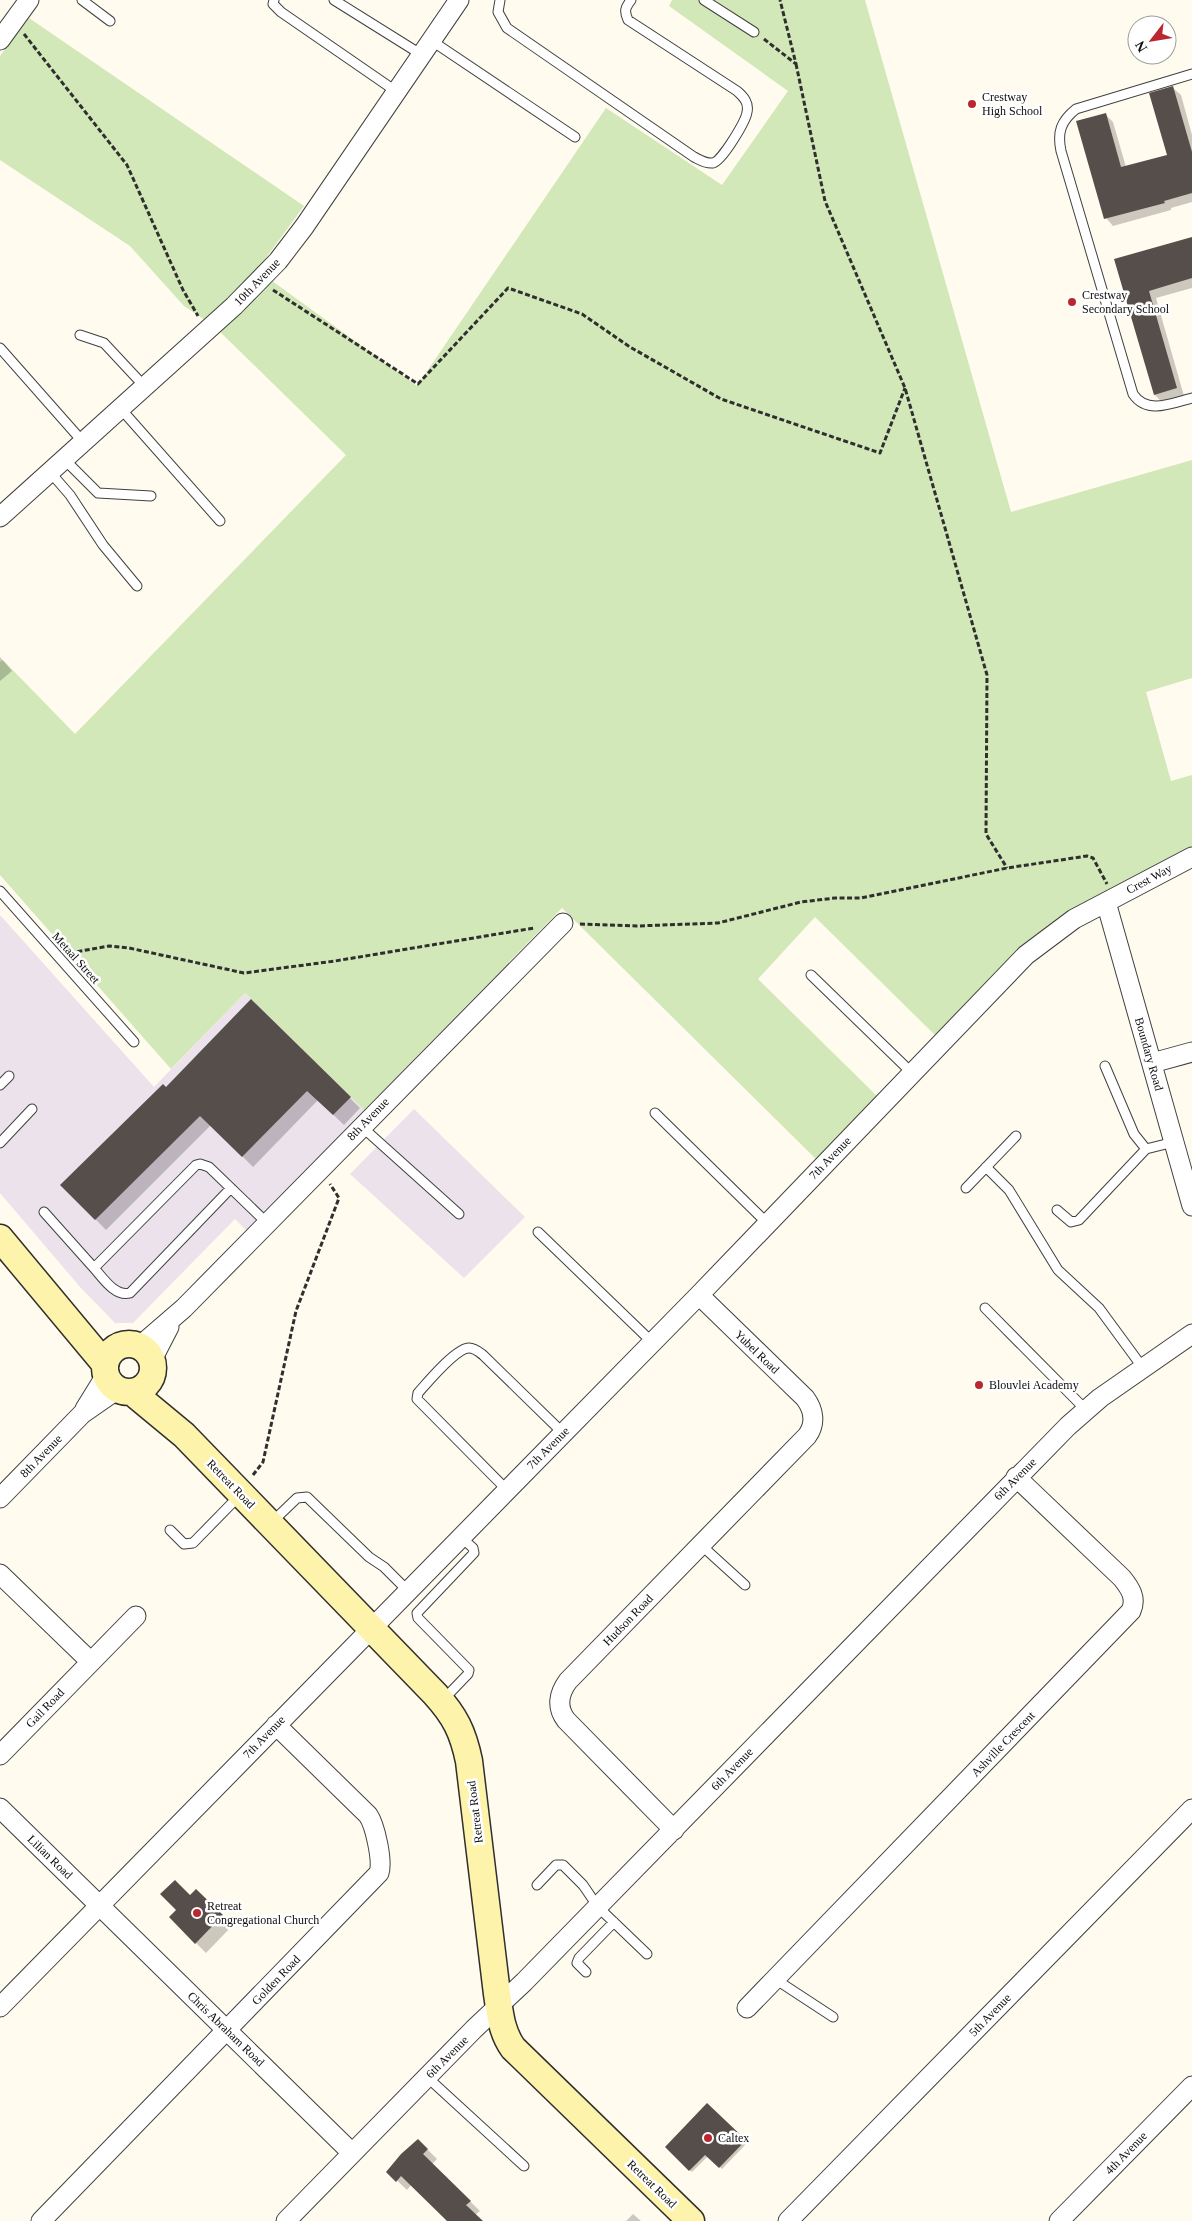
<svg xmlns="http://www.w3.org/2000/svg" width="1192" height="2221" font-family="Georgia,serif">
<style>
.industrial{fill:#ebe2ec}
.green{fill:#d2e8b8}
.shadow{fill:#0003}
.building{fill:#564e4a}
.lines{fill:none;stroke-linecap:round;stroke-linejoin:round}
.service-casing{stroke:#404040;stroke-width:11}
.minor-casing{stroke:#404040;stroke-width:21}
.secondary-casing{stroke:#2f2f2f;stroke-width:29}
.path{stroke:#2f2f2f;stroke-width:3;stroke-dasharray:5 2.5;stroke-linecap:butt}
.service{stroke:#fff;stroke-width:9}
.minor{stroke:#fff;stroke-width:19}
.secondary{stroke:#fef3aa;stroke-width:26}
.poi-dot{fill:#bb2731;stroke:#fff;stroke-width:2}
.labels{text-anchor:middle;stroke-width:5;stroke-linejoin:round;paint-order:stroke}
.poi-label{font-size:12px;fill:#0d0d0d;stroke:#fff;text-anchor:start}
.street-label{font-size:12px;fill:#0d0d0d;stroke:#fff}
</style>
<rect width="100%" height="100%" fill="#fffbee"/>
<path class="industrial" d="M 0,915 L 154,1087 L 245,993 L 364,1110 L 247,1231 L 235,1219 L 133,1323 L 115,1323 L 80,1287 L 0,1193 Z
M 414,1109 L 525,1217 L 464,1278 L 350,1174 Z"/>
<path class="green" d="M 672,0 L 865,0 L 1011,512 L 1192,460 L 1192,678 L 1146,692 L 1171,781 L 1192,775 L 1192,851 L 1073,916 L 939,1039 L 815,917 L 758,979 L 880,1099 L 819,1162 L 562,908 L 364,1110 L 245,993 L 171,1069 L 0,875 L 0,662 L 3,660 L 75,734 L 346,455 L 214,326 L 184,306 L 130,246 L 0,160 L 0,56 L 29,18 L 304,206 L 257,270 L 417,386 L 606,108 L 722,185 L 788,91 L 669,6 Z"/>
<path class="shadow" d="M 1173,88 L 1181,95 L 1192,135 L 1192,202 L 1171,208 L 1171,210 L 1113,226 L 1106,218 L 1105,114 L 1113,122 L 1126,167 L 1168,156 Z
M 1192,238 L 1192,288 L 1156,298 L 1184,396 L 1162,402 L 1155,395 L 1116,260 Z
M 0,657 L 12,671 L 0,681 Z
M 251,1001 L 360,1108 L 344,1125 L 318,1100 L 253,1167 L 211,1125 L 106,1230 L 62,1185 L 166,1089 Z
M 196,1891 L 232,1926 L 206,1953 L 170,1917 Z
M 707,2105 L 747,2143 L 722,2169 L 708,2156 L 692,2172 L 666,2147 Z
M 418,2140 L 437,2159 L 432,2164 L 480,2211 L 475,2215 L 481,2221 L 449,2221 L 412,2184 L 407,2190 L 388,2172 Z
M 633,2214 L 641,2221 L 626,2221 Z"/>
<path class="building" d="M 1173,86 L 1192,152 L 1192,193 L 1164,201 L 1165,203 L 1104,219 L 1076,121 L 1106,113 L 1121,167 L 1167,155 L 1149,93 Z
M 1192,237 L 1192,278 L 1149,291 L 1177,388 L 1154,395 L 1114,259 Z
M 251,999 L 351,1097 L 333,1115 L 307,1091 L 242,1157 L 200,1116 L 95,1220 L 60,1185 L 163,1084 L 166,1087 Z
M 175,1880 L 190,1895 L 196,1889 L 223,1915 L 195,1944 L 169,1917 L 176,1910 L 160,1894 Z
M 707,2103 L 746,2140 L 719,2168 L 705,2155 L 689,2171 L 665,2147 Z
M 418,2139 L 428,2149 L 423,2154 L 471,2201 L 466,2205 L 483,2221 L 447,2221 L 401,2176 L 396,2182 L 386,2172 L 401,2154 Z"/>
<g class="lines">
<g class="service-casing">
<path id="service" d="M 82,0 L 110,21
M 274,0 L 273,4 L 281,12 L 397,92
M 334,0 L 422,55
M 500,0 L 498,12 L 507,28 L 694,157 C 700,160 706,164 713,163 C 722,161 746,121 747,112 C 749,103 744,97 737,91 L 628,20 C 624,11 625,8 631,0
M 704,0 L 754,32
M 432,41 L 575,137
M 1192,74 L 1076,109 C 1061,121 1057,132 1061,151 L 1133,394 C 1147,415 1172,403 1192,398
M 80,335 L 104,343 L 145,387
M 0,348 L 83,442
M 121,409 L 220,521
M 64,459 L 98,493 L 151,496
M 50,472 L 70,495 L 103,545 L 137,586
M 0,891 L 134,1042
M 811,975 L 912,1073
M 0,1085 L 9,1076
M 655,1113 L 767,1223
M 361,1126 L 459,1214
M 0,1143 L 32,1109
M 1146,1149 L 1174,1142
M 986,1167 L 1009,1190 L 1058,1270 L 1099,1308 L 1143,1368
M 231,1188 L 130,1293 C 115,1297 103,1278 94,1268 L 196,1165 L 200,1164 L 209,1167 L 267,1223
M 966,1188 L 1016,1136
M 1057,1210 L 1071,1222 L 1079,1220 L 1146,1149 L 1134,1134 L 1105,1066
M 44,1212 L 94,1268
M 538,1232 L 652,1342
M 985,1308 L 1086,1410
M 507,1490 L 417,1399 L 418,1393 C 427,1383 456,1348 469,1348 C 475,1348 479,1352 483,1355 L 563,1433
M 272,1522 L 297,1498 L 307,1497 L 369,1557 L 384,1567 L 408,1591
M 170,1530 L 184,1544 L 193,1543 L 239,1496
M 701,1545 L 745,1585
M 444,1699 L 468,1674 L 469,1670 L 418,1618 L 417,1613 L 474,1553 L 473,1548 L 461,1537
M 537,1885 L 556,1865 L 563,1865 L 583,1885 L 598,1907 L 647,1954
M 586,1972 L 577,1963 L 579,1958 L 614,1922
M 775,1979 L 833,2017
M 427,2077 L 524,2166"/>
</g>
<g class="minor-casing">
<path id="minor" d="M 0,40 L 29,0
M 0,517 L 234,306 L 278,261 L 304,227 L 459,0
M 1106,902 L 1192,1206
M 1152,1063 L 1192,1052
M 140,1346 L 184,1308 L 563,923
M 152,1360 L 169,1327
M 85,1409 L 106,1375
M 0,1498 L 82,1414 L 118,1389
M 0,1574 L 91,1662
M 0,1755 L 136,1616
M 0,1808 L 352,2153
M 674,1830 L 566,1720 C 556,1707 559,1693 568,1681 L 807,1436 C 816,1424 814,1410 805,1398 L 699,1295
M 0,2007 L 699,1295 L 1026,955 L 1074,919 L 1192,857
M 747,2008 L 1131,1611 C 1137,1598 1130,1588 1122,1578 L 1016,1477
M 41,2221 L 379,1873 C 383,1861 375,1825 368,1815 L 276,1725
M 286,2221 L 474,2029 L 524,1982 L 1068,1426 L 1100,1398 L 1192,1334
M 788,2221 L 1192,1809
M 1059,2221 L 1192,2086"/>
</g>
<g class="secondary-casing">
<path id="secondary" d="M 0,1238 L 105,1364
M105 1368a24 24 0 1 1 48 0a24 24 0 1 1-48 0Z
M 132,1392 L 184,1435 L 435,1694 C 455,1716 463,1732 469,1761 L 497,1994 C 500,2013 501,2031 513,2048 L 691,2221"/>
</g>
<path class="path" d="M 24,34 L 127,165 L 183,290 L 198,316
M 764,39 L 796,64 L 780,0
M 796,64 L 825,201 L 905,388 L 987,675 L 986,834 L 1007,868
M 273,290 L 418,384 L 508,288 L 582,314 L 630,347 L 721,399 L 880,453 L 905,388
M 580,924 L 637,926 L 718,923 L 801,902 L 835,898 L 861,898 L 1007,868 L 1087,856 L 1093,858 L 1107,884
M 70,953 L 109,946 L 129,948 L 244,973 L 335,961 L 534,928
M 253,1475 L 263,1462 L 296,1311 L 339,1198 L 330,1184"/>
<use href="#service" class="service"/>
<use href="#minor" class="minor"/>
<use href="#secondary" class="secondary"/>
</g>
<g class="poi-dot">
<circle cx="972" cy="104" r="5"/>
<circle cx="1072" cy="302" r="5"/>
<circle cx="979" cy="1385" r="5"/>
<circle cx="197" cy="1913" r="5"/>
<circle cx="708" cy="2138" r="5"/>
</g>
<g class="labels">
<g class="poi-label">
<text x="982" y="101">Crestway<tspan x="982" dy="14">High School</tspan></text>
<text x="1082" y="299">Crestway<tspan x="1082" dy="14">Secondary School</tspan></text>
<text x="989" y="1389">Blouvlei Academy</text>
<text x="207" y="1910">Retreat<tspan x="207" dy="14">Congregational Church</tspan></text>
<text x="718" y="2142">Caltex</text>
</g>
<g class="street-label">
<text transform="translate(257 282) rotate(-46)" y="4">10th Avenue</text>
<text transform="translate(1149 879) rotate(-28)" y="4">Crest Way</text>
<text transform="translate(76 958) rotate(48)" y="4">Metaal Street</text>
<text transform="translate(1149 1054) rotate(74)" y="4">Boundary Road</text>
<text transform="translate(368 1119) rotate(-46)" y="4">8th Avenue</text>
<text transform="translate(830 1158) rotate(-46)" y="4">7th Avenue</text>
<text transform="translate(757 1352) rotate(44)" y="4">Yubel Road</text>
<text transform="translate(548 1448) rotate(-45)" y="4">7th Avenue</text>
<text transform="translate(41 1456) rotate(-46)" y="4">8th Avenue</text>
<text transform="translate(1015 1479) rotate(-45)" y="4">6th Avenue</text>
<text transform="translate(231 1484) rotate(46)" y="4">Retreat Road</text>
<text transform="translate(628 1620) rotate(-46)" y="4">Hudson Road</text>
<text transform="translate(45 1708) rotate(-46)" y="4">Gail Road</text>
<text transform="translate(264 1737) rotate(-46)" y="4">7th Avenue</text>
<text transform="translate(1003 1744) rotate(-46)" y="4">Ashville Crescent</text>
<text transform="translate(732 1769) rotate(-46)" y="4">6th Avenue</text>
<text transform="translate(475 1812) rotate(-97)" y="4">Retreat Road</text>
<text transform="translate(50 1857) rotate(44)" y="4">Lilian Road</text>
<text transform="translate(276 1980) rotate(-46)" y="4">Golden Road</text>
<text transform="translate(990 2015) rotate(-46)" y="4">5th Avenue</text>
<text transform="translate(226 2029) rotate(44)" y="4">Chris Abraham Road</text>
<text transform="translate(447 2057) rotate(-45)" y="4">6th Avenue</text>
<text transform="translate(1126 2153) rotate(-46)" y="4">4th Avenue</text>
<text transform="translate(652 2184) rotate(44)" y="4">Retreat Road</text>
</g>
</g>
<g transform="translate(1152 40) rotate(239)"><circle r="24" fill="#ffffff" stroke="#9e9e9e"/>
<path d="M0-4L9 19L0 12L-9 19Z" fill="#bb2731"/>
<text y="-8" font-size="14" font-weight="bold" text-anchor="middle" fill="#0d0d0d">N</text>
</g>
</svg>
